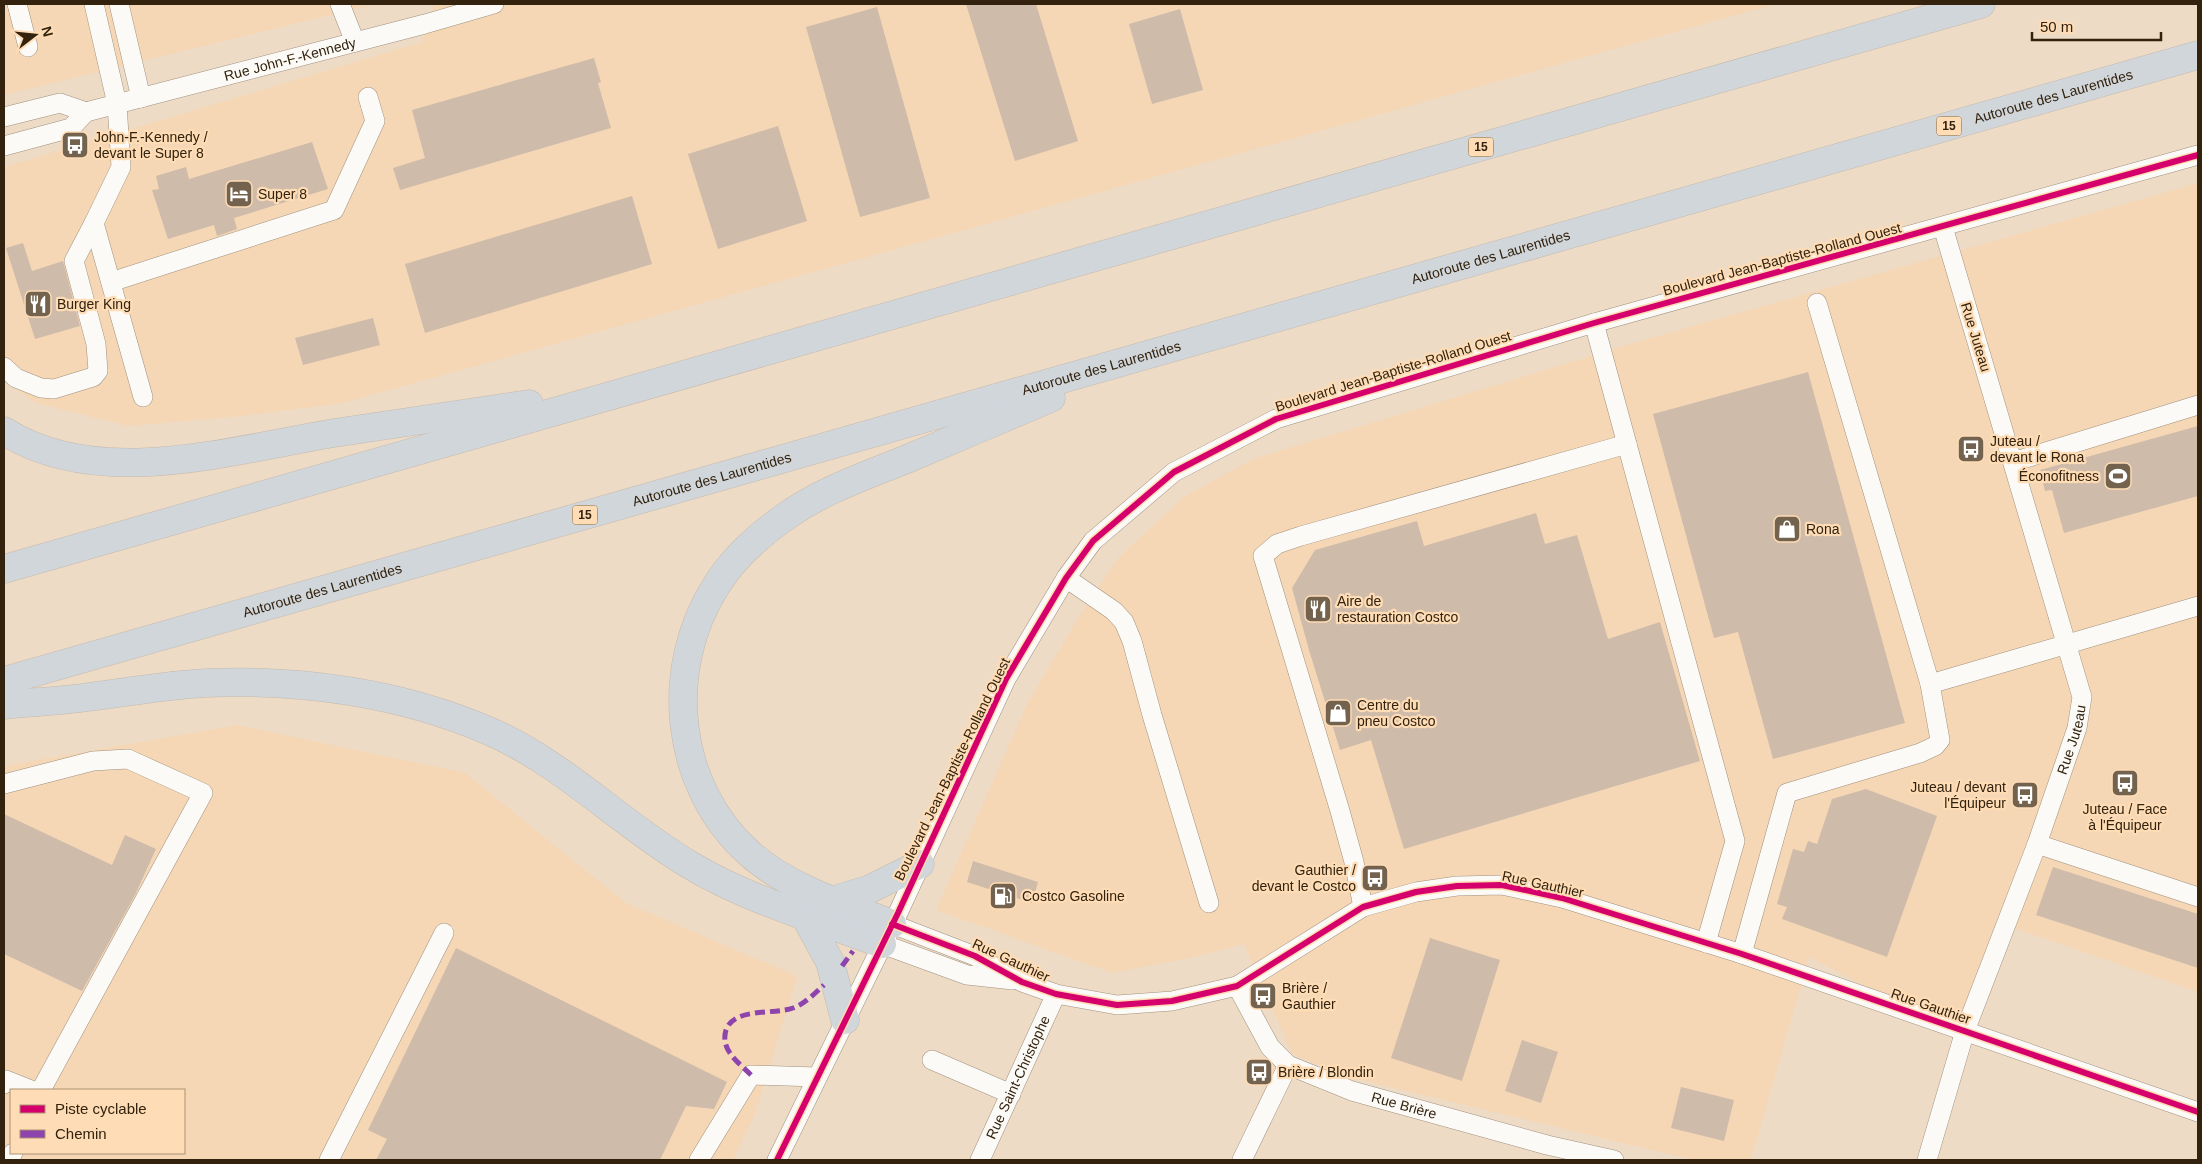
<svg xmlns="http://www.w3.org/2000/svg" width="2202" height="1164" font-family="Arial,sans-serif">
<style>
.built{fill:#f5d7b6;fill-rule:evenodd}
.building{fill:#cfbbaa}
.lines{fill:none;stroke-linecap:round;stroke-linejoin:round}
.minor-casing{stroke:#a0917e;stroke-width:20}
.highway-casing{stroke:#c4baad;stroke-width:29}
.minor{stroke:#fcfaf6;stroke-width:19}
.highway{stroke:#d1d6db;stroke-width:28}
.quiet{stroke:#8e44ad;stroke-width:5;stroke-dasharray:10 5;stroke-linecap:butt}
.cycleway-casing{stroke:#fedcb5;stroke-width:9}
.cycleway{stroke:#d6006c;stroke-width:6}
.labels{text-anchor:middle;stroke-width:4.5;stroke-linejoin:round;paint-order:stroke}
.shield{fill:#fedcb5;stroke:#6f5a40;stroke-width:1}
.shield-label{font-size:12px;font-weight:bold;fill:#32220e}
.street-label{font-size:14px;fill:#32220e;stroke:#fedcb5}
.poi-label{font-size:14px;fill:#32220e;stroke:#fedcb5;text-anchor:start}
</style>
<rect width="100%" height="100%" fill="#eddbc6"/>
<path class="built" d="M 4,4 L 376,4 L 4,95 Z
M 434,4 L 1776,4 L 343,403 L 243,416 L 128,426 L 36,403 L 4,381 L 4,167 L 422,42 Z
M 2198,183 L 2198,992 L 2008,926 L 1969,1041 L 1809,957 L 1751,1160 L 1693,1160 L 1348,1077 L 1292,1054 L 1244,944 L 1194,957 L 1112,973 L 936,910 L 1027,704 L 1075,623 L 1118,558 L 1184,497 L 1253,459 L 1640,341 Z
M 237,725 L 465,773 L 626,903 L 797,976 L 755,1114 L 733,1160 L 4,1160 L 4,766 ZM 11,1090 L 184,1090 L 184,1153 L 11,1153 Z"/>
<path class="building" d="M 966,4 L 1036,4 L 1078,141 L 1015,161 Z
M 877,7 L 930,198 L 860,217 L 806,27 Z
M 1180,9 L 1203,90 L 1152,104 L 1129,24 Z
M 594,58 L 601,82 L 598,83 L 611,128 L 400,190 L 393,168 L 425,158 L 412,110 Z
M 778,126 L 807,221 L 718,249 L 688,154 Z
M 312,142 L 328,189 L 234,218 L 237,229 L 217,236 L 214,225 L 168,239 L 152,190 L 159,189 L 156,176 L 186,167 L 189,179 Z
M 632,196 L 652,264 L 425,333 L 405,264 Z
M 23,243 L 32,271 L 63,261 L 80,326 L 35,339 L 6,248 Z
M 373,318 L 380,345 L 303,365 L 295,338 Z
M 1808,372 L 1905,723 L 1773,759 L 1738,632 L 1714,638 L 1653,414 Z
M 2198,426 L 2198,496 L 2064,533 L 2052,490 L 2045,491 L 2040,470 Z
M 1536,513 L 1545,544 L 1577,535 L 1608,639 L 1660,622 L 1700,761 L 1404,849 L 1371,740 L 1340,750 L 1309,650 L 1292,588 L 1315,550 L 1417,521 L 1424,546 Z
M 1866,789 L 1937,816 L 1887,957 L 1782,919 L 1787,907 L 1777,904 L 1793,849 L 1804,852 L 1808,841 L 1817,844 L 1832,799 Z
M 4,814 L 112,865 L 125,835 L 156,849 L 135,895 L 82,991 L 4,954 Z
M 973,861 L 1038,882 L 1032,903 L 967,882 Z
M 2053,867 L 2198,914 L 2198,968 L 2036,915 Z
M 1430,938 L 1500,960 L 1462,1081 L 1391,1058 Z
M 456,948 L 727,1082 L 714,1109 L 686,1106 L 660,1160 L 376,1160 L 387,1139 L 368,1130 Z
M 1522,1040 L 1558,1052 L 1541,1103 L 1505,1091 Z
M 1681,1087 L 1734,1100 L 1724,1141 L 1671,1128 Z"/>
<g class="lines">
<g class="minor-casing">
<g id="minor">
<path d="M 17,4 L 28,47"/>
<path d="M 94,4 L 117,104 L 121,167 L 94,223 L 143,397"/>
<path d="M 119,4 L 141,98"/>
<path d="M 340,4 L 355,42"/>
<path d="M 4,117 L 60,103 L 86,112"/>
<path id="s1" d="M 4,146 L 71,128 L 86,112 L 425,24 L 494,4"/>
<path d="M 111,282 L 334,210 L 375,121 L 368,97"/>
<path d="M 1594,323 L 1735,841 L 1706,943"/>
<path d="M 4,367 L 16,378 L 41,388 L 54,389 L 93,377 L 98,371 L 96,344 L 74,261 L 94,223"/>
<path d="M 2013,462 L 2198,405"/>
<path d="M 1066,578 L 1114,611 L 1124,622 L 1132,641 L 1152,715 L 1209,903"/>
<path d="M 1930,684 L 2198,606"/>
<path d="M 4,784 L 93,761 L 128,759 L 203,793 L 41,1090"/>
<path d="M 2037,844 L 2198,897"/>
<path d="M 1363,907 L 1354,862 L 1340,811 L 1263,556 L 1277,544 L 1301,536 L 1627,444"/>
<path d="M 892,924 L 975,956 L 1022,982 L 1056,994 L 1117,1005 L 1172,1001 L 1237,986 L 1363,907 L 1416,892 L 1457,886 L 1502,885 L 1562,898 L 1742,954 L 2198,1112"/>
<path d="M 882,944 L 967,975 L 1013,980"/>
<path d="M 1742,954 L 1787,793 L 1920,753 L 1935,746 L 1940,740 L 1930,684 L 1817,303"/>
<path id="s2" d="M 1237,986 L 1270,1047 L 1288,1065 L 1352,1091 L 1547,1145 L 1614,1160"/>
<path d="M 932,1060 L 1011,1094"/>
<path d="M 4,1084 L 6,1080 L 31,1090"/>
<path d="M 9,1160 L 13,1153"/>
<path d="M 329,1160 L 444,933"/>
<path d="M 699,1160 L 751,1075 L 817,1077"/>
<path d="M 777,1160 L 898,913 L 1006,679 L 1066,578 L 1093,541 L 1174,472 L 1276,419 L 1594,323 L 2198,155"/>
<path id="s3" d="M 980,1160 L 1056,994"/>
<path d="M 1242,1160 L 1288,1065"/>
<path id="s4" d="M 1927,1160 L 1965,1031 L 2037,844 L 2077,728 L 2082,697 L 1943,227"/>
</g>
</g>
<g class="highway-casing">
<g id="highway">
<path d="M 4,431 C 98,491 232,450 334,433 C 399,423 464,414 529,404"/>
<path d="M 4,569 L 1981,4"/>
<path id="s5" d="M 4,681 L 2198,55"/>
<path d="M 4,705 C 32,702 61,701 89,697 C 128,692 167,685 206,683 C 302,679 401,693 489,731 C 563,763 621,824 690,865 C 750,901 818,919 882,944"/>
<path d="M 834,900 L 870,889 L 920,864"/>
<path d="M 806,918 L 830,962 L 845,1020"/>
<path d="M 892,924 C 846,906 786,887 749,853 C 674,786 663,669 716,586 C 733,558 758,536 785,517 C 821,491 865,476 907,459 C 955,439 1003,418 1051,398"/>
</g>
</g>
<use href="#minor" class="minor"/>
<use href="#highway" class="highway"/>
<path class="quiet" d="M 842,966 L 853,951
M 751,1075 C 738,1062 720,1050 726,1030 C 734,1007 774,1015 793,1008 C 805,1004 815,993 824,985"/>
<g class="cycleway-casing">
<path id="cycleway" d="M 892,924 L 975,956 L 1022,982 L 1056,994 L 1117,1005 L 1172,1001 L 1237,986 L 1363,907 L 1416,892 L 1457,886 L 1502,885 L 1562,898 L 1742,954 L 2198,1112
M 777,1160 L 898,913 L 1006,679 L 1066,578 L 1093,541 L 1174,472 L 1276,419 L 1594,323 L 2198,155"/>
</g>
<use href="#cycleway" class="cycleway"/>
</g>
<defs>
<g id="bus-square" transform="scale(1.4375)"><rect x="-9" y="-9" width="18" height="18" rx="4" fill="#73634e" stroke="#fedcb5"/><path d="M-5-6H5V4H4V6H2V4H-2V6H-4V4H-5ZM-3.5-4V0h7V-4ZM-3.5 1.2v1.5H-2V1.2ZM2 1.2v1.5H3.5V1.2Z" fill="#fff"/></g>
<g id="hotel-square" transform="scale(1.4375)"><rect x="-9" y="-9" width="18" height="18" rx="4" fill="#73634e" stroke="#fedcb5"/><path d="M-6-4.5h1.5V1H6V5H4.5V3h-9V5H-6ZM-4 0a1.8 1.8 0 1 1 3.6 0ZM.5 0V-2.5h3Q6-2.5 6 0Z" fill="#fff"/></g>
<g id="restaurant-square" transform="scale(1.4375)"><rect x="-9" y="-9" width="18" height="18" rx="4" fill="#73634e" stroke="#fedcb5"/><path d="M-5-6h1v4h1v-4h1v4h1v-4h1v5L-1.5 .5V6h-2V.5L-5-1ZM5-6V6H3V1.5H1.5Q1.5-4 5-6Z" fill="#fff"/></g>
<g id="stadium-square" transform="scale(1.4375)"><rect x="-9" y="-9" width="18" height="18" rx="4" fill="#73634e" stroke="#fedcb5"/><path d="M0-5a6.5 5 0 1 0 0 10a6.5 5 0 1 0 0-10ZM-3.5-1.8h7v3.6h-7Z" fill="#fff"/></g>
<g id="shop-square" transform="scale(1.4375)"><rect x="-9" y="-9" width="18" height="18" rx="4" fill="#73634e" stroke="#fedcb5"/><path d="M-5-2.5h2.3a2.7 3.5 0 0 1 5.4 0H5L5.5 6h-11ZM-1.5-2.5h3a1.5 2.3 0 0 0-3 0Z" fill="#fff"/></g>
<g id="fuel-square" transform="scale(1.4375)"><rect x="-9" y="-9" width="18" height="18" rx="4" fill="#73634e" stroke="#fedcb5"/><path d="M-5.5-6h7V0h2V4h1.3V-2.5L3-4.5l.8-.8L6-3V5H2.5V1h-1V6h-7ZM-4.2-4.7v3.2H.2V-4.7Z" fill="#fff"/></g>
</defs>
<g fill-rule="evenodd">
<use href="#bus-square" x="75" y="145"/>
<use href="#hotel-square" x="239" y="194"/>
<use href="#restaurant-square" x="38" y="304"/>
<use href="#bus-square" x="1971" y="449"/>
<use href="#stadium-square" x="2118" y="476"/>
<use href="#shop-square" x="1787" y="529"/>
<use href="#restaurant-square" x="1318" y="609"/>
<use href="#shop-square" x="1338" y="713"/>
<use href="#bus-square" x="2125" y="783"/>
<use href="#bus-square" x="2025" y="795"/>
<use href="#bus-square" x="1375" y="878"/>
<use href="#fuel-square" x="1003" y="896"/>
<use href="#bus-square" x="1263" y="996"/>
<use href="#bus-square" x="1259" y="1072"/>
</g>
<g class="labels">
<g class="shield">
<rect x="1936.5" y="116.5" width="25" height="19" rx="4"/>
<rect x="1468.5" y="137.5" width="25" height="19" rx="4"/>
<rect x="572.5" y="505.5" width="25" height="19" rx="4"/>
</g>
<g class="shield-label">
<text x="1949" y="130">15</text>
<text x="1481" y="151">15</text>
<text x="585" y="519">15</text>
</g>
<g class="street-label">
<text dy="5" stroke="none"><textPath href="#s1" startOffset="302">Rue John-F.-Kennedy</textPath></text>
<text dy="5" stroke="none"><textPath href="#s5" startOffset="2131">Autoroute des Laurentides</textPath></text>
<text dy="5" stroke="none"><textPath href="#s5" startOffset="1546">Autoroute des Laurentides</textPath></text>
<text transform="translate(1782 259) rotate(-15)" y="5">Boulevard Jean-Baptiste-Rolland Ouest</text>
<text transform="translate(1976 337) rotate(73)" y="5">Rue Juteau</text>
<text dy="5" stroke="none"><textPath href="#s5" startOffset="1141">Autoroute des Laurentides</textPath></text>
<text transform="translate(1393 371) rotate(-17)" y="5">Boulevard Jean-Baptiste-Rolland Ouest</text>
<text dy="5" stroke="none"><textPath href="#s5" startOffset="736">Autoroute des Laurentides</textPath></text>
<text dy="5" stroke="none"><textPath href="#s5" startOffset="331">Autoroute des Laurentides</textPath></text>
<text dy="5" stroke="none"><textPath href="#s4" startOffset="445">Rue Juteau</textPath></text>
<text transform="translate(952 769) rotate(-64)" y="5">Boulevard Jean-Baptiste-Rolland Ouest</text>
<text transform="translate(1543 884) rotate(12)" y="5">Rue Gauthier</text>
<text transform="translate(1011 960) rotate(25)" y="5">Rue Gauthier</text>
<text transform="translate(1931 1006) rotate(19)" y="5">Rue Gauthier</text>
<text dy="5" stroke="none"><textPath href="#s3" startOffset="91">Rue Saint-Christophe</textPath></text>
<text dy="5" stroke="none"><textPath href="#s2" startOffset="218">Rue Brière</textPath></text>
</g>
<g class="poi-label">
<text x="94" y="142">John-F.-Kennedy /<tspan x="94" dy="16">devant le Super 8</tspan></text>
<text x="258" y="199">Super 8</text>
<text x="57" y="309">Burger King</text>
<text x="1990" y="446">Juteau /<tspan x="1990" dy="16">devant le Rona</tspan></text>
<text x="2099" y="481" text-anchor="end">Éconofitness</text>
<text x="1806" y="534">Rona</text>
<text x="1337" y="606">Aire de<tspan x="1337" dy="16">restauration Costco</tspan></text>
<text x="1357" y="710">Centre du<tspan x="1357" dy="16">pneu Costco</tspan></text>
<text x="2006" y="792" text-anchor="end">Juteau / devant<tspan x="2006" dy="16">l'Équipeur</tspan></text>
<text x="2125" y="814" text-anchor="middle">Juteau / Face<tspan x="2125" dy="16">à l'Équipeur</tspan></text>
<text x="1356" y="875" text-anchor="end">Gauthier /<tspan x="1356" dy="16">devant le Costco</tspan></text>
<text x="1022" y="901">Costco Gasoline</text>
<text x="1282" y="993">Brière /<tspan x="1282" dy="16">Gauthier</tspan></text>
<text x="1278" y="1077">Brière / Blondin</text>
</g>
</g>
<rect width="2202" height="1164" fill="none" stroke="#32220e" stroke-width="10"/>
<rect x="10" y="1089" width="175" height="65" fill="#fedcb5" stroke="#ac9272"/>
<rect x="20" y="1105" width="25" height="8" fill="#d6006c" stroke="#ac9272"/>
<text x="55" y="1114" font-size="15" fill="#32220e">Piste cyclable</text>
<rect x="20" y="1130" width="25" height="8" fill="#8e44ad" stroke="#ac9272"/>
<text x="55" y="1139" font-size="15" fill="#32220e">Chemin</text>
<g transform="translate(35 35) rotate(74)" stroke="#fedcb5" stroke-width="4" paint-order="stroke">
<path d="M0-4L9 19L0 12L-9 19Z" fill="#32220e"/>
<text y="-8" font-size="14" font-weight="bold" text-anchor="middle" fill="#32220e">N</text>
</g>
<path d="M2032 32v8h129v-8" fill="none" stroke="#32220e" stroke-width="2.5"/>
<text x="2040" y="32" font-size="15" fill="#32220e" stroke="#fedcb5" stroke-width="4" paint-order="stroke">50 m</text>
</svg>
